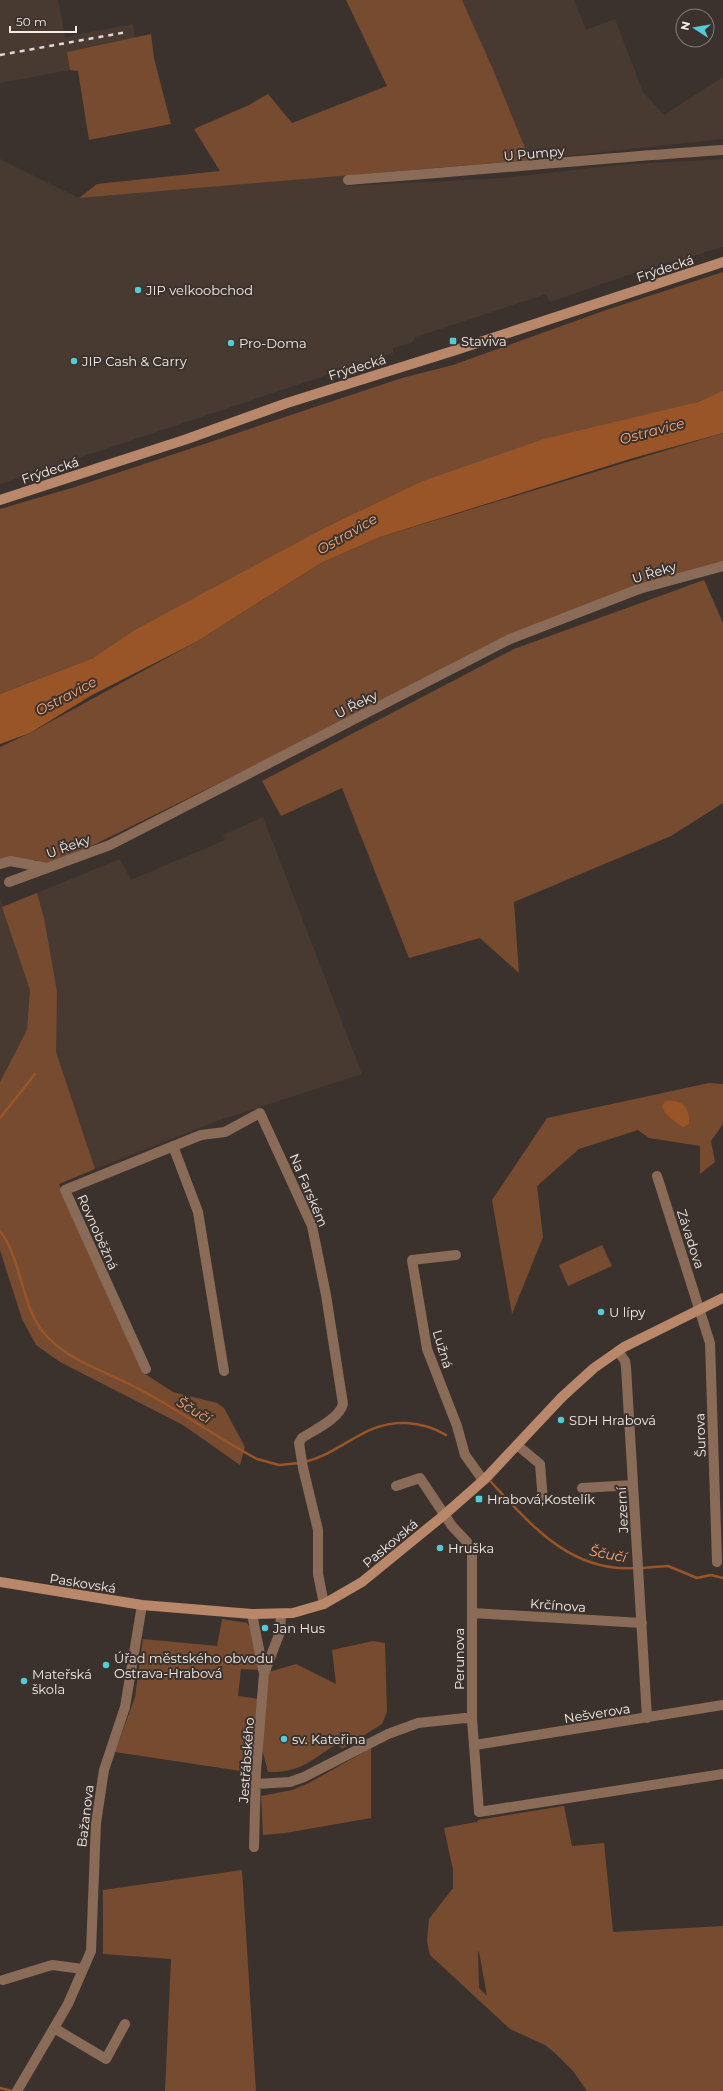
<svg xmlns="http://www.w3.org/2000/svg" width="723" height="2091" font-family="Montserrat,sans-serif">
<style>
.built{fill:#493a31}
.green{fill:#774b2f;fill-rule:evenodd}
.water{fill:#995527}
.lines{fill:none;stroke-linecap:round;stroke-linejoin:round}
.stream{stroke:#995527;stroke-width:2.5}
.street{stroke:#8a6b58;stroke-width:10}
.secondary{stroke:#b9886a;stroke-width:10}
.rail{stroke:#ded7d3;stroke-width:2.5;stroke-dasharray:5 5;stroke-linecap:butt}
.poi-dot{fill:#52ccd5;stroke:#3c322d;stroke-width:1.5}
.labels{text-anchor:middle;stroke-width:4;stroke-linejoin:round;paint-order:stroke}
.street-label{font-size:13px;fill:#f3ede9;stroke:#3c322d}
.poi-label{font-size:13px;fill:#f3ede9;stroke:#3c322d;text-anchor:start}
.water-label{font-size:14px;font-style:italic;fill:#f7a97a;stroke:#3c322d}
</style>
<rect width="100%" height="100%" fill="#3c322d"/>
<path class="built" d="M 0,0 L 58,0 L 65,37 L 133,24 L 135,38 L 67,52 L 70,70 L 0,83 Z
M 462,0 L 574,0 L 586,30 L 615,19 L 643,92 L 664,115 L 723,77 L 723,139 L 530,160 L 492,67 Z
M 0,159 L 79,198 L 344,175 L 347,186 L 503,178 L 618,165 L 723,159 L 723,247 L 637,272 L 550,302 L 546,294 L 416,337 L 411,343 L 393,348 L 393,353 L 0,484 Z
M 263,817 L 362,1074 L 217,1121 L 95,1169 L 56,1053 L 0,1122 L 0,898 L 3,907 L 120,859 L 131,880 L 225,840 L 223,835 Z"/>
<path class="green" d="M 346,0 L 462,0 L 492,67 L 530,160 L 79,198 L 97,184 L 220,171 L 194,129 L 249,105 L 268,94 L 292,123 L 387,86 Z
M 151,34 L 154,58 L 171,124 L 89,140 L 78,71 L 70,70 L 67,52 Z
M 723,272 L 723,392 L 698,402 L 420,482 L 326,527 L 207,592 L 93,658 L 0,694 L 0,509 L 75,487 L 402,378 L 453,365 L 609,309 Z
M 723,433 L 723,565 L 639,589 L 510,639 L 47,868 L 36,860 L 0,869 L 0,747 L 30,733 L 196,642 L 321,563 L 380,537 Z
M 704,580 L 723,623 L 723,803 L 671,836 L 514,902 L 519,973 L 480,938 L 409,958 L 342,788 L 281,816 L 262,781 L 514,649 Z
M 37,893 L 44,918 L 57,992 L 56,1052 L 95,1169 L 59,1184 L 145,1374 L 173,1392 L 217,1403 L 224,1408 L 245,1447 L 240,1465 L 183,1425 L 60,1362 L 36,1345 L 22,1319 L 0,1250 L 0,1082 L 27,1030 L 30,990 L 2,907 Z
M 709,1083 L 723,1084 L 723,1124 L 711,1141 L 715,1162 L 700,1174 L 700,1146 L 649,1138 L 638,1130 L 579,1149 L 537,1186 L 543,1237 L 512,1314 L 492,1200 L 547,1118 Z
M 602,1245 L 612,1266 L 568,1286 L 559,1265 Z
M 222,1619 L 247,1623 L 252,1630 L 260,1670 L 241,1669 L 238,1696 L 259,1699 L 254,1773 L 115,1752 L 135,1697 L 143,1639 L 217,1646 Z
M 373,1641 L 385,1643 L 387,1712 L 382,1724 L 342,1749 L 338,1743 C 311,1760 301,1773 268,1772 L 262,1749 L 269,1672 L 296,1664 L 336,1684 L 332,1650 Z
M 371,1748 L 371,1818 L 285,1833 L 263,1835 L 261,1796 L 292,1790 L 309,1783 Z
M 564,1806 L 572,1846 L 604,1843 L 613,1932 L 723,1926 L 723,2091 L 587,2091 L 573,2071 L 555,2053 L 545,2045 L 510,2029 L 430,1955 L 427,1941 L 429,1919 L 453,1888 L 453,1870 L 444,1828 L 476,1822 L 476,1824 L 478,1820 ZM 478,1951 L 479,1952 L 487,1996 L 479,1988 Z
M 242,1870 L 256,2091 L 165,2091 L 171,1959 L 103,1954 L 103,1890 Z"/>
<path class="water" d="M 723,391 L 723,433 L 633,458 L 380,537 L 321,563 L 196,642 L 92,695 L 30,733 L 0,744 L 0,694 L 93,658 L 135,630 L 326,527 L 420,482 L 544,439 L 698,402 Z
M 665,1101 C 683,1099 690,1107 689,1124 L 683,1127 C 676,1122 664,1115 662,1106 Z"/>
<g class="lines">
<path class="stream" d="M 0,1118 L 35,1074
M 0,1231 C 23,1261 20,1304 44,1333 C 66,1360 105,1371 135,1387 C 177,1408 215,1437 257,1459 L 279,1465 L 300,1463
M 304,1462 C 343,1453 364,1421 406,1423 C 421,1424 433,1427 446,1435
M 491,1482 C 531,1525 571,1573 636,1568
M 641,1568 L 668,1566 L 697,1578 L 711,1575 L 723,1578
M 0,2088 L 12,2091"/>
<path class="street" d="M 348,180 C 473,171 598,158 723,150
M 0,864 L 10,861 L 47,868
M 9,882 L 110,845 L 510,639 L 639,589 L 723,566
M 173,1146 L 198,1212 L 224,1371
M 657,1176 L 710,1343 L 717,1562
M 456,1255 L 412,1260 L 427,1349 L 457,1426 L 465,1455 L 483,1480
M 618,1351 L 625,1361 L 626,1367 L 647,1718
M 146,1369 L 65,1190 L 201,1135 L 225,1132 L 260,1113 L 312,1226 L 326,1295 L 343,1404 C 339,1419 314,1430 302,1438 L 299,1443 L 303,1468 L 318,1530 L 318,1574 L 324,1604
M 517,1445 L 540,1464 L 543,1501
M 396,1486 L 420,1478 L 452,1526 L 467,1542 L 472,1554 L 472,1719 L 479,1812 L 723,1774
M 582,1488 L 633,1485
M 473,1613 L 642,1623
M 252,1614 L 264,1674 L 256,1771 L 254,1847
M 264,1674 L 280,1632 L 281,1615
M 475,1745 L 723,1705
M 256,1784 L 290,1782 L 304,1777 L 388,1734 L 418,1723 L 465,1718 L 472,1719
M 3,1980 L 52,1965 L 83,1969
M 54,2028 L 106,2059 L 125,2024
M 17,2091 L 68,2004 L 91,1951 L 96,1823 L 104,1770 L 125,1707 L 142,1605"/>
<path class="secondary" d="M 0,500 L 187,439 L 287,403 L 456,350 L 723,262
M 0,1582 L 142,1605 L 252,1614 L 293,1613 L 324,1604 L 362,1582 L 444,1515 L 486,1478 L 562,1397 L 594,1368 L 624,1347 L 723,1298"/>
<path class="rail" d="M 0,55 L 127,32"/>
</g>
<g class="poi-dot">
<circle cx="138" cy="290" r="4"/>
<rect x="449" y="337" width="8" height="8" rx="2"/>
<circle cx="231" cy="343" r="4"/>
<circle cx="74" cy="361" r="4"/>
<circle cx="601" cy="1312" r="4"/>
<circle cx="561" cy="1420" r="4"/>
<rect x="475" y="1495" width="8" height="8" rx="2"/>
<circle cx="440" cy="1548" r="4"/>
<circle cx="265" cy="1628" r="4"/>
<circle cx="106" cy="1665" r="4"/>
<circle cx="24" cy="1681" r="4"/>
<circle cx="284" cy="1739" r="4"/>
</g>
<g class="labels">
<g class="street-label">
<text transform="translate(534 153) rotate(-5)" y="5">U Pumpy</text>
<text transform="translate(665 268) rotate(-18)" y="5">Frýdecká</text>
<text transform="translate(357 367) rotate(-17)" y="5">Frýdecká</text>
<text transform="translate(50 470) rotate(-18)" y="5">Frýdecká</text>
<text transform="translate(654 572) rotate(-17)" y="5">U Řeky</text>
<text transform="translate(356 704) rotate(-27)" y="5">U Řeky</text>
<text transform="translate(68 846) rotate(-20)" y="5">U Řeky</text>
<text transform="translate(309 1190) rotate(67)" y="5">Na Farském</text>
<text transform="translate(98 1232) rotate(66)" y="5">Rovnoběžná</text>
<text transform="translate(691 1239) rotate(72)" y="5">Závadova</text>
<text transform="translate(443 1349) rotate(73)" y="5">Lužná</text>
<text transform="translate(700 1435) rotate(-92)" y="5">Šurova</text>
<text transform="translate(622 1510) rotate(-93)" y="5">Jezerní</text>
<text transform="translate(390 1543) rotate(-40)" y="5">Paskovská</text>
<text transform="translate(83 1583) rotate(9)" y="5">Paskovská</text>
<text transform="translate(558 1605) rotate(4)" y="5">Krčínova</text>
<text transform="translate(459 1659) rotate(-90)" y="5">Perunova</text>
<text transform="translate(597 1713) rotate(-9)" y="5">Nešverova</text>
<text transform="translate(246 1760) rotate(-86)" y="5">Jestřábského</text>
<text transform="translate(85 1816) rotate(-83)" y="5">Bažanova</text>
</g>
<g class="poi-label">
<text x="146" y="295">JIP velkoobchod</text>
<text x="461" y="346">Staviva</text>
<text x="239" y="348">Pro-Doma</text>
<text x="82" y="366">JIP Cash &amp; Carry</text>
<text x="609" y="1317">U lípy</text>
<text x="569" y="1425">SDH Hrabová</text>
<text x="487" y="1504">Hrabová,Kostelík</text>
<text x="448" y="1553">Hruška</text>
<text x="273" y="1633">Jan Hus</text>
<text x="114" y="1663">Úřad městského obvodu<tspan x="114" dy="15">Ostrava-Hrabová</tspan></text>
<text x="32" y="1679">Mateřská<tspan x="32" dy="15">škola</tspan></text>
<text x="292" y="1744">sv. Kateřina</text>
</g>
<g class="water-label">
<text transform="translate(652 431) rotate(-15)" y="5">Ostravice</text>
<text transform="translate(347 534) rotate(-30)" y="5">Ostravice</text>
<text transform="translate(66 696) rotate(-28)" y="5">Ostravice</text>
<text transform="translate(194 1410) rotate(31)" y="5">Ščučí</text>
<text transform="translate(608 1554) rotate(11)" y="5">Ščučí</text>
</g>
</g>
<g transform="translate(695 28) rotate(282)"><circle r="19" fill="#3c322d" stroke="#857d78"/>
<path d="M0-3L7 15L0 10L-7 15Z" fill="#52ccd5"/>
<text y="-6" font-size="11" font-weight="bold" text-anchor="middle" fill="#f3ede9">N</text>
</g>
<path d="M10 26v6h66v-6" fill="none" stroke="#f3ede9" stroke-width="2"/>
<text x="16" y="26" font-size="12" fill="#f3ede9" stroke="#3c322d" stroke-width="3" paint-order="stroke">50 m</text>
</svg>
